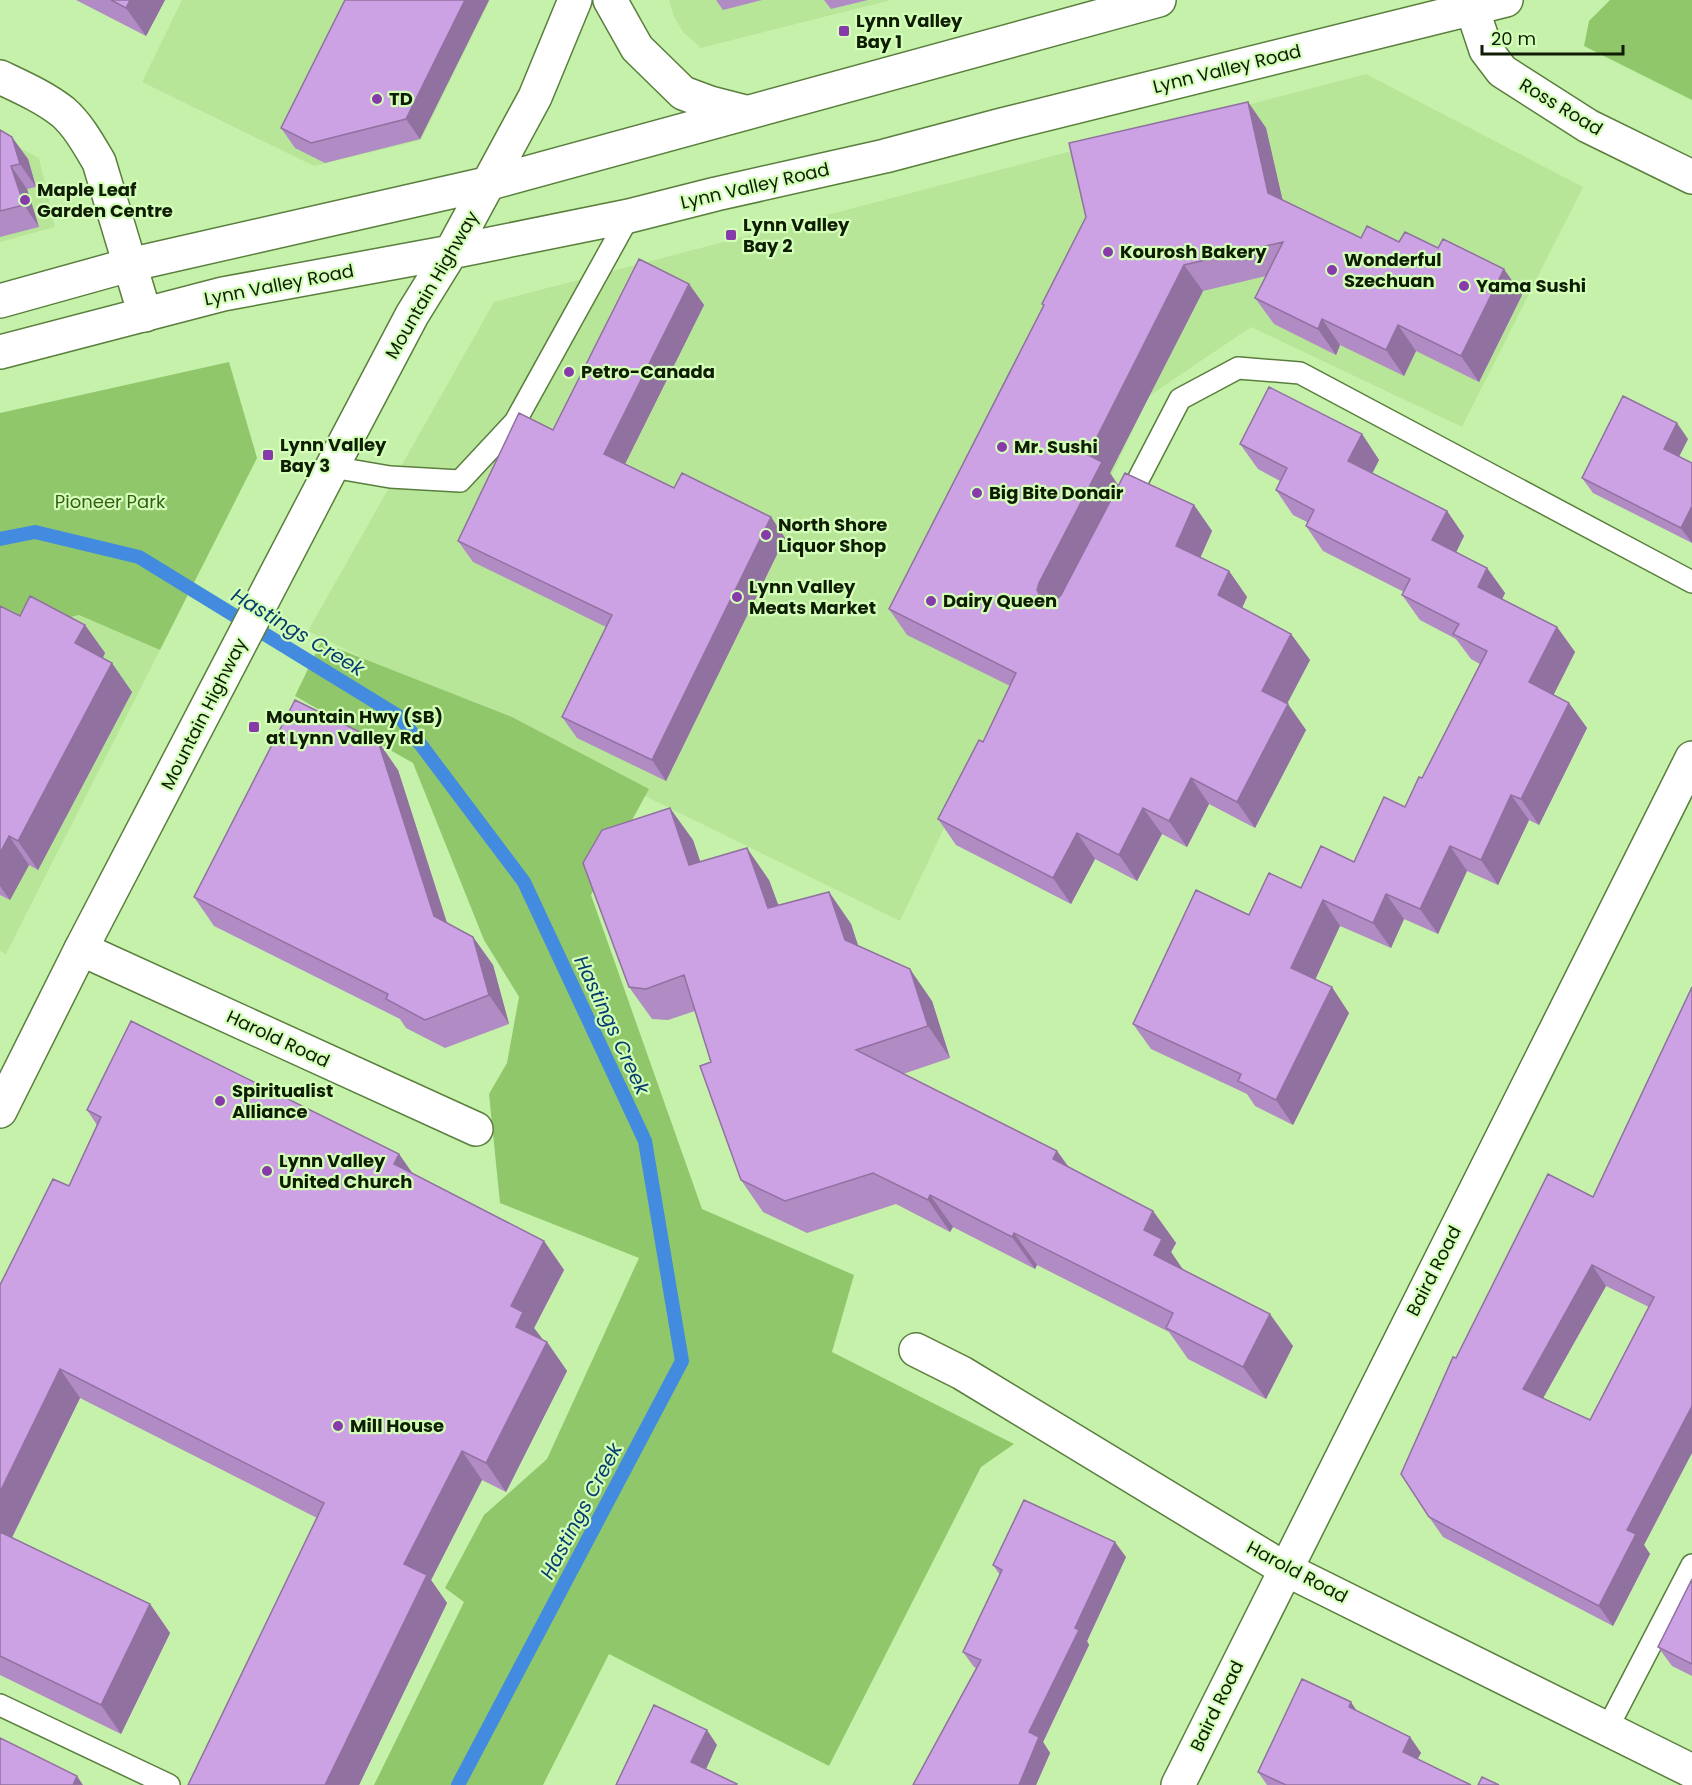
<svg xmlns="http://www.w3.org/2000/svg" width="1692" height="1785" font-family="Poppins,sans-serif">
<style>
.built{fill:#b8e699}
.green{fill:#91c76b}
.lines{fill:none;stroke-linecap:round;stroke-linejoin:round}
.stream{stroke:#438bde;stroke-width:14}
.lane-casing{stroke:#597e3d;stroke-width:24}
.street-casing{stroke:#597e3d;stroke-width:36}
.secondary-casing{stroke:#597e3d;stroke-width:36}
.lane{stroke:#fff;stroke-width:21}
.street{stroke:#fff;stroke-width:33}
.secondary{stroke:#fff;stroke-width:33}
.wall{fill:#b08bc4;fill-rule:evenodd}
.shaded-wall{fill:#9071a0}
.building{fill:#cda2e4;stroke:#9071a0;stroke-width:1.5;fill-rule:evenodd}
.poi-dot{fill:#873aaa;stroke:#d3ffb8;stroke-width:2}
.labels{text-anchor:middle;stroke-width:4.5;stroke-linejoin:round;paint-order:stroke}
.poi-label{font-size:18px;font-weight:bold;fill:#0e1d03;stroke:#d3ffb8;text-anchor:start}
.street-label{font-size:18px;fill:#0e1d03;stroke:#d3ffb8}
.park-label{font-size:18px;fill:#375c18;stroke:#d3ffb8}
.water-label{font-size:20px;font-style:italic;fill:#073c71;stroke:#d3ffb8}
</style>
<rect width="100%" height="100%" fill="#c6f1ab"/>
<path class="built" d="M 182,0 L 490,0 L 421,140 L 314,166 L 142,82 Z
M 669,0 L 891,0 L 701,48 L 683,32 L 674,17 Z
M 1366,74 L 1583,187 L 1462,427 L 1251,327 L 1149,396 L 900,921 L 308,631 L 494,302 Z
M 0,138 L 39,158 L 55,227 L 0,242 Z
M 79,615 L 160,650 L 6,954 L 0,951 L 0,634 Z"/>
<path class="green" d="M 1610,0 L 1692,0 L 1692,100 L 1584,46 L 1589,21 Z
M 229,362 L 257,458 L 160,650 L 79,615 L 0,634 L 0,413 Z
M 321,642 L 512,717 L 649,789 L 591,895 L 702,1209 L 854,1275 L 832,1352 L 1014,1444 L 981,1467 L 829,1766 L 609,1654 L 543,1785 L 374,1785 L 464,1602 L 445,1588 L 484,1515 L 547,1459 L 639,1258 L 500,1203 L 489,1094 L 507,1063 L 519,997 L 484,940 L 413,763 L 295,696 Z"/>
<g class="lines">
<path class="stream" d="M 0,539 L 35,532 L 139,557 L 400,717 L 524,882 L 645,1141 L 682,1361 L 458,1785"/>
<g class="lane-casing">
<path id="lane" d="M 332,467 L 390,477 L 460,481 L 515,422 L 629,216
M 1126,503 L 1180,399 L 1238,368 L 1300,373 L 1692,582
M 0,1705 L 169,1785
M 1607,1729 L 1692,1565"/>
</g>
<g class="street-casing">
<path id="street" d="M 1474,0 L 1472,8 L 1486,50 L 1502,71 L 1588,126 L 1692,177
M 0,77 C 21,87 44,97 63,112 C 78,125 89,145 99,162 L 145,315
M 81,949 L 476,1129
M 916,1350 L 962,1373 L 1285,1569 L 1692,1771
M 1178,1785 L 1692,758"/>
</g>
<g class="secondary-casing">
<path id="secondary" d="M 610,0 L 637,48 L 683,93 L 710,103 L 745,112
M 0,301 L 129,265 L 490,183 L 1159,0
M 0,352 L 223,294 L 451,252 L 629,216 L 716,194 L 885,156 L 1002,125 L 1506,0
M 0,1111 L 81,949 L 332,467 L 412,315 L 451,252 L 535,97 L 575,0"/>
</g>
<use href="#lane" class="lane"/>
<use href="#street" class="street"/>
<use href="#secondary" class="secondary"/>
</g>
<path class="wall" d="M 76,0 L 165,0 L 146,36 Z
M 345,0 L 489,0 L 420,139 L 325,163 L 295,148 L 281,128 Z
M 716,0 L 762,0 L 723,10 Z
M 824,0 L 868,0 L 831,9 Z
M 1248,102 L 1266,128 L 1282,199 L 1361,238 L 1399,242 L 1522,295 L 1479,382 L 1416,351 L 1404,376 L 1340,345 L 1336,355 L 1274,324 L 1255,298 L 1266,276 L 1203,291 L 1110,473 L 1118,485 L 1194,505 L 1212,531 L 1200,558 L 1229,571 L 1247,597 L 1242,608 L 1291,634 L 1310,660 L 1287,704 L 1306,730 L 1255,828 L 1209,804 L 1187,847 L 1162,834 L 1137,881 L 1095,859 L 1071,904 L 956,845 L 938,819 L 983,742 L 1010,686 L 907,635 L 889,609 L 1044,306 L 1042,304 Z
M 0,130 L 28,159 L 36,187 L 27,189 L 39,227 L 0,237 Z
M 689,284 L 704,305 L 625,464 L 674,488 L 771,517 L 785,538 L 666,781 L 577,738 L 562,717 L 606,627 L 473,562 L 458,541 L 553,430 Z
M 1362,434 L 1379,460 L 1372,473 L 1447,511 L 1464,536 L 1456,552 L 1487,568 L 1505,593 L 1502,599 L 1557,627 L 1575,652 L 1553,695 L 1569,703 L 1587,728 L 1539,825 L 1529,820 L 1498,885 L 1467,871 L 1438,934 L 1404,919 L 1391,948 L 1340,926 L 1315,979 L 1349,1013 L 1293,1125 L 1255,1106 L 1247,1094 L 1151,1049 L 1133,1024 L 1249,915 L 1301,888 L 1354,862 L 1405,807 L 1422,778 L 1480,664 L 1471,659 L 1456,639 L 1420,620 L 1402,595 L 1404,592 L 1323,551 L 1306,526 L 1307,522 L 1293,515 L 1276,490 L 1280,481 L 1258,469 L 1240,444 Z
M 1688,439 L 1679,457 L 1692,543 L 1593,493 L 1582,478 Z
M 0,606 L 20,616 L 85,625 L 105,653 L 103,658 L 132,692 L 38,870 L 29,865 L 10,900 L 0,895 Z
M 398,770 L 447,923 L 473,937 L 493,965 L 509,1024 L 445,1048 L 406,1028 L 400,1019 L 214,926 L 194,897 Z
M 693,840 L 700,862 L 769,880 L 778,905 L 829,892 L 851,924 L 858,946 L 932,1001 L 950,1058 L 903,1074 L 1057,1151 L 1069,1167 L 1153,1211 L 1176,1243 L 1171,1252 L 1183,1270 L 1293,1346 L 1266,1399 L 1188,1359 L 1169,1332 L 1037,1265 L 1035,1269 L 953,1227 L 950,1232 L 896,1204 L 807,1233 L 763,1212 L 741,1180 L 711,1062 L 695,1011 L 668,1020 L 652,1019 L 629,987 Z
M 1692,987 L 1644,1545 L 1650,1554 L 1613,1626 L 1443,1537 L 1429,1517 L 1456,1358 L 1593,1197 ZM 1606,1286 L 1649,1307 L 1590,1420 L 1543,1398 Z
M 87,1110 L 399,1154 L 413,1174 L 544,1241 L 564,1270 L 534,1328 L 543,1340 L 547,1342 L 567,1371 L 506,1492 L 482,1480 L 431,1580 L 447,1603 L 359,1785 L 188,1785 L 317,1518 L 80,1398 L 12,1538 L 150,1604 L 170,1633 L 121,1734 L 0,1675 L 0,1285 L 69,1186 L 97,1125 Z
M 1126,1557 L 1087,1641 L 1089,1645 L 1043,1742 L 1050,1753 L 1036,1785 L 913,1785 L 976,1668 L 974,1667 L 963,1652 L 1000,1575 L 993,1565 Z
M 1692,1579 L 1692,1676 L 1672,1666 L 1658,1647 Z
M 1357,1711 L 1410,1737 L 1421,1753 L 1417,1759 L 1471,1785 L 1267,1785 L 1258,1772 Z"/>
<path class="shaded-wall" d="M 130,0 L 165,0 L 146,36 L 126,8 Z
M 465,0 L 489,0 L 420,139 L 406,119 Z
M 1248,102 L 1266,128 L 1287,219 L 1268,193 Z
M 12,137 L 28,159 L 36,187 L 20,164 Z
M 11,166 L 27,189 L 39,227 L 24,205 Z
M 1184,265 L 1203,291 L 1110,473 L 1120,488 L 1057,609 L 1040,596 L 1037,590 L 1039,583 L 1088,455 Z
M 1504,269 L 1522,295 L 1479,382 L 1461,356 Z
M 689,284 L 704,305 L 619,476 L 604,454 Z
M 1322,319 L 1340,345 L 1336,355 L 1318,329 Z
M 1398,325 L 1416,351 L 1404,376 L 1386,350 Z
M 1677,423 L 1688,439 L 1675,464 L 1664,449 Z
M 1362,434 L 1379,460 L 1366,486 L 1348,461 Z
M 1194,505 L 1212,531 L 1194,572 L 1176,546 Z
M 1692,506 L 1692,543 L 1681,528 Z
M 1447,511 L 1464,536 L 1450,565 L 1432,540 Z
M 771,517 L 785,538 L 666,781 L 652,760 Z
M 1487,568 L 1505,593 L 1496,612 L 1478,587 Z
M 1229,571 L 1247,597 L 1236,621 L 1218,595 Z
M 85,625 L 105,653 L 95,672 L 75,643 Z
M 1557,627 L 1575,652 L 1547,708 L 1529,682 Z
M 1291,634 L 1310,660 L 1280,717 L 1262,691 Z
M 112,663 L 132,692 L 38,870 L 18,841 Z
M 1569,703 L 1587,728 L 1539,825 L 1521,799 Z
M 1288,704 L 1306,730 L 1255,828 L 1237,802 Z
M 378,741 L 398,770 L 454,945 L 434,916 Z
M 1191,778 L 1209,804 L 1187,847 L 1169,821 Z
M 1511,795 L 1529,820 L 1498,885 L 1481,860 Z
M 670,808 L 693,840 L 712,896 L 689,865 Z
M 1143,808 L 1162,834 L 1137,881 L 1119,855 Z
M 1077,833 L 1095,859 L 1071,904 L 1053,878 Z
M 9,836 L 29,865 L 10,900 L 0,886 L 0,853 Z
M 1450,846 L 1467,871 L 1438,934 L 1420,909 Z
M 747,848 L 769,880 L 791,939 L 768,908 Z
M 829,892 L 851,924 L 867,972 L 845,940 Z
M 1386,894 L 1404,919 L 1391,948 L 1373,923 Z
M 1323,900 L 1340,926 L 1309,993 L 1291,968 Z
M 473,937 L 493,965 L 509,1024 L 489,995 Z
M 910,969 L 932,1001 L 950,1058 L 928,1026 Z
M 1332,987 L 1349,1013 L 1293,1125 L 1276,1100 Z
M 1057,1151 L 1079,1183 L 1053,1159 Z
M 399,1154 L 419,1183 L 394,1164 Z
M 930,1195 L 953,1227 L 950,1232 L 928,1200 Z
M 1153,1211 L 1176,1243 L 1171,1252 L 1184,1271 L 1154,1255 L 1144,1230 Z
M 1014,1233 L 1037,1265 L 1035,1269 L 1012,1237 Z
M 544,1241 L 564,1270 L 534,1328 L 544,1341 L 516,1327 L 511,1306 Z
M 1592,1265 L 1606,1286 L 1537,1409 L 1523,1389 Z
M 1270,1314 L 1293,1346 L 1266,1399 L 1243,1367 Z
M 547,1342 L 567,1371 L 506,1492 L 486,1463 Z
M 60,1369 L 80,1398 L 4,1553 L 0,1547 L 0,1492 Z
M 1692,1406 L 1692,1453 L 1644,1545 L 1650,1554 L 1613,1626 L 1599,1606 L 1627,1530 Z
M 462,1451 L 482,1480 L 431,1580 L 447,1603 L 359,1785 L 325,1785 L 404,1564 Z
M 1115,1542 L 1126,1557 L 1087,1641 L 1089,1645 L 1043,1742 L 1050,1753 L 1036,1785 L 1019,1785 L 1029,1732 L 1075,1628 Z
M 150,1604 L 170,1633 L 121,1734 L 101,1705 Z
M 1351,1702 L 1361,1717 L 1349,1707 Z
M 707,1730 L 717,1745 L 702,1778 L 691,1762 Z
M 1410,1737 L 1421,1753 L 1413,1767 L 1403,1752 Z
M 77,1776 L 83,1785 L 73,1785 Z"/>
<path class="building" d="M 111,0 L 130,0 L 126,8 Z
M 345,0 L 465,0 L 406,119 L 311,143 L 281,128 Z
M 1248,102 L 1268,193 L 1361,238 L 1367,226 L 1399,242 L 1405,232 L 1438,248 L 1443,239 L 1504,269 L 1461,356 L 1398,325 L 1386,350 L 1322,319 L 1318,329 L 1255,298 L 1283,242 L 1184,265 L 1088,455 L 1102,462 L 1039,583 L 1037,590 L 1040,596 L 1050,602 L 1056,600 L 1061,595 L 1125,473 L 1194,505 L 1176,546 L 1229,571 L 1218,595 L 1291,634 L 1262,691 L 1288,704 L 1237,802 L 1191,778 L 1169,821 L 1143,808 L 1119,855 L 1077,833 L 1053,878 L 938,819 L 979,740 L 983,742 L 1016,673 L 889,609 L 1044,305 L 1042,304 L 1086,217 L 1069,143 Z
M 0,130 L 12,137 L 20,164 L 11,166 L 24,205 L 0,211 Z
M 639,259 L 689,284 L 604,454 L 674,488 L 682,473 L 771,517 L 652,760 L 562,717 L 612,615 L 458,541 L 519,413 L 553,430 Z
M 1269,387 L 1362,434 L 1348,461 L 1447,511 L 1432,540 L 1487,568 L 1478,587 L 1557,627 L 1529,682 L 1569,703 L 1521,799 L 1511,795 L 1481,860 L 1450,846 L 1420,909 L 1386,894 L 1373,923 L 1323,900 L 1291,968 L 1332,987 L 1276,1100 L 1238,1081 L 1241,1074 L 1133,1024 L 1196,890 L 1249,915 L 1269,873 L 1301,888 L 1321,846 L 1354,862 L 1384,797 L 1405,807 L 1419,777 L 1422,778 L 1487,651 L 1453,634 L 1459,624 L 1402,595 L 1410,579 L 1306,526 L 1314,510 L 1276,490 L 1287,468 L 1240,444 Z
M 1623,396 L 1677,423 L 1664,449 L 1692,463 L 1692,506 L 1681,528 L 1582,478 Z
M 30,596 L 85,625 L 75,643 L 112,663 L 18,841 L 9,836 L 0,853 L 0,606 L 20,616 Z
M 295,700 L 378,741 L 434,916 L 473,937 L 489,995 L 425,1020 L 386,999 L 388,994 L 194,897 Z
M 670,808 L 689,865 L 747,848 L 768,908 L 829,892 L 845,940 L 910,969 L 928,1026 L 856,1050 L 1057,1151 L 1053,1159 L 1153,1211 L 1144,1230 L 1162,1239 L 1154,1255 L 1270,1314 L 1243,1367 L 1166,1328 L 1173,1313 L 1014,1233 L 1012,1237 L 930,1195 L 928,1200 L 873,1173 L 785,1201 L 741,1180 L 700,1066 L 711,1062 L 684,975 L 646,989 L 629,987 L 583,863 L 602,830 Z
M 1692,987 L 1692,1406 L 1627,1530 L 1636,1534 L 1599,1606 L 1429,1517 L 1401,1474 L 1453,1357 L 1456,1358 L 1548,1174 L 1593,1197 ZM 1592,1265 L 1654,1297 L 1590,1420 L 1523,1389 Z
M 131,1021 L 399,1154 L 394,1164 L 544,1241 L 511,1306 L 523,1312 L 516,1327 L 547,1342 L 486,1463 L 462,1451 L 404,1564 L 427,1575 L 325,1785 L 188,1785 L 324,1503 L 60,1369 L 0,1492 L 0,1285 L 53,1179 L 69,1186 L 101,1117 L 87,1110 Z
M 1024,1500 L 1115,1542 L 1075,1628 L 1079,1630 L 1029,1732 L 1039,1737 L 1019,1785 L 913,1785 L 981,1660 L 963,1652 L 1002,1570 L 993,1565 Z
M 0,1532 L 150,1604 L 101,1705 L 0,1656 Z
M 1692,1579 L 1692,1664 L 1658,1647 Z
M 1302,1679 L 1351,1702 L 1349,1707 L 1410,1737 L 1403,1752 L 1471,1785 L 1286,1785 L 1258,1772 Z
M 654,1705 L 707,1730 L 691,1762 L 737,1784 L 736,1785 L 616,1785 Z
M 0,1738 L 77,1776 L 73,1785 L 0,1785 Z
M 1482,1777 L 1499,1785 L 1478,1785 Z"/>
<g class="poi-dot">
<rect x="838" y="25" width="12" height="12" rx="3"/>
<circle cx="377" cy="99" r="6"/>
<circle cx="25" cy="200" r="6"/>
<rect x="725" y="229" width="12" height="12" rx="3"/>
<circle cx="1108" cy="252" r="6"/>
<circle cx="1332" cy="270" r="6"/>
<circle cx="1464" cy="286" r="6"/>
<circle cx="569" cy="372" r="6"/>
<circle cx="1002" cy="447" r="6"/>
<rect x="262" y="449" width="12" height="12" rx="3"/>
<circle cx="977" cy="493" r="6"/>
<circle cx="766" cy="535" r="6"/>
<circle cx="737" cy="597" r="6"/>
<circle cx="931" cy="601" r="6"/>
<rect x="248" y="721" width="12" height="12" rx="3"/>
<circle cx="220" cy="1101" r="6"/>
<circle cx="267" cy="1171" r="6"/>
<circle cx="338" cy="1426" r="6"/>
</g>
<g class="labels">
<g class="poi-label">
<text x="856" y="27">Lynn Valley<tspan x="856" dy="21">Bay 1</tspan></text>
<text x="389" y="105">TD</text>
<text x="37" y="196">Maple Leaf<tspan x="37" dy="21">Garden Centre</tspan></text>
<text x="743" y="231">Lynn Valley<tspan x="743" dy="21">Bay 2</tspan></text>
<text x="1120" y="258">Kourosh Bakery</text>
<text x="1344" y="266">Wonderful<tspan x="1344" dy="21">Szechuan</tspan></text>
<text x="1476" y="292">Yama Sushi</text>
<text x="581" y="378">Petro-Canada</text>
<text x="280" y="451">Lynn Valley<tspan x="280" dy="21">Bay 3</tspan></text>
<text x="1014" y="453">Mr. Sushi</text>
<text x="989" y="499">Big Bite Donair</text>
<text x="778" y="531">North Shore<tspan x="778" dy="21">Liquor Shop</tspan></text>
<text x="749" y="593">Lynn Valley<tspan x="749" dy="21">Meats Market</tspan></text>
<text x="943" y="607">Dairy Queen</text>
<text x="266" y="723">Mountain Hwy (SB)<tspan x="266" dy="21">at Lynn Valley Rd</tspan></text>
<text x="232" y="1097">Spiritualist<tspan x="232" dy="21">Alliance</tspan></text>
<text x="279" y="1167">Lynn Valley<tspan x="279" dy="21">United Church</tspan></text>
<text x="350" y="1432">Mill House</text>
</g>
<g class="street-label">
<text transform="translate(1227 69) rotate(-14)" y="6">Lynn Valley Road</text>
<text transform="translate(1561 107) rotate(31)" y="6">Ross Road</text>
<text transform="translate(755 186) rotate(-13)" y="6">Lynn Valley Road</text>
<text transform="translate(279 285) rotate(-11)" y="6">Lynn Valley Road</text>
<text transform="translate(432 285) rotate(-60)" y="6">Mountain Highway</text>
<text transform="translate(204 714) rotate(-63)" y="6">Mountain Highway</text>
<text transform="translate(278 1039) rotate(25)" y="6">Harold Road</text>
<text transform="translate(1434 1271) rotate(-63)" y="6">Baird Road</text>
<text transform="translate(1297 1572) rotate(28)" y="6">Harold Road</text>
<text transform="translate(1217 1706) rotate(-64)" y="6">Baird Road</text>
</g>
<g class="park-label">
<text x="110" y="508">Pioneer Park</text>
</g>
<g class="water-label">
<text transform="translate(298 632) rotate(31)" y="7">Hastings Creek</text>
<text transform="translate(612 1025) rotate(65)" y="7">Hastings Creek</text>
<text transform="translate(581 1511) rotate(-62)" y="7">Hastings Creek</text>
</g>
</g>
<path d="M1482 45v9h141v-9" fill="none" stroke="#0e1d03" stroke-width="3"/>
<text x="1491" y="45" font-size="18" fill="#0e1d03" stroke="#d3ffb8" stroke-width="4.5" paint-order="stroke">20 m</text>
</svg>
